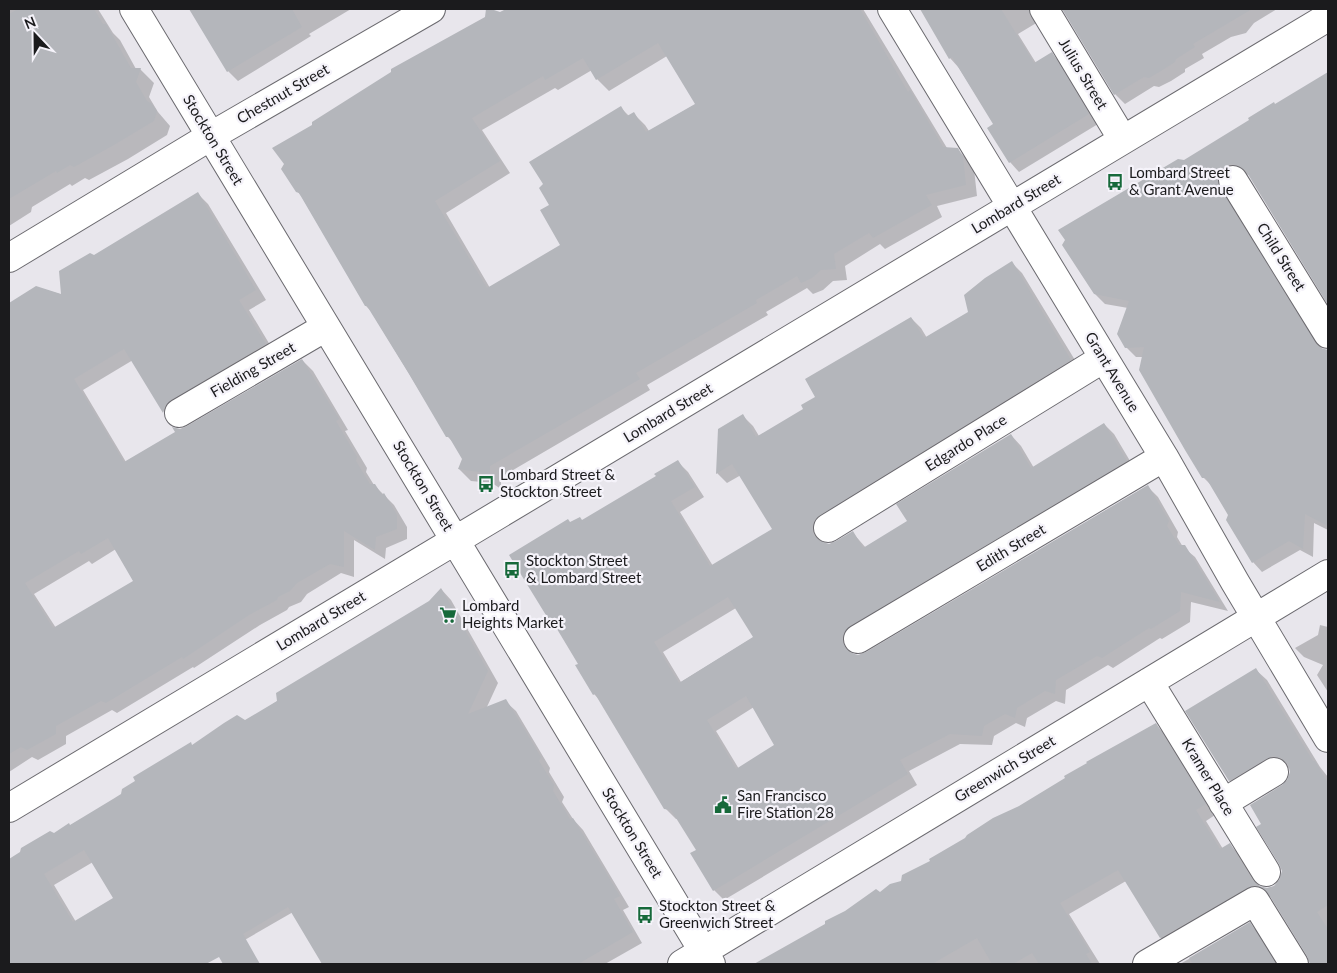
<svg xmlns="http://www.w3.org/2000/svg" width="1337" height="973" font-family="Lato,sans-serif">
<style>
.shadow{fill:#0003;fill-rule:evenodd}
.building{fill:#b4b6bb;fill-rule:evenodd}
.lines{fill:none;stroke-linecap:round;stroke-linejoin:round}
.minor-casing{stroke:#6b6a6f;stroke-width:30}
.minor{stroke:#fff;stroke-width:28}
.labels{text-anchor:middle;stroke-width:4.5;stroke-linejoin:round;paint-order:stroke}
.street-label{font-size:15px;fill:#1b1b1d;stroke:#f5f3fa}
.poi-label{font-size:15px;fill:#1b1b1d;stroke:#f5f3fa;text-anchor:start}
</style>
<rect width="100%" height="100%" fill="#e8e6ec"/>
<path class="shadow" d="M 9,9 L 98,9 L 113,33 L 120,40 L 136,69 L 140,69 L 154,83 L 149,97 L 158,112 L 170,126 L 167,135 L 128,159 L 89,180 L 85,178 L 72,186 L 70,184 L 32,207 L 31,212 L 9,226 Z
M 191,9 L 351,9 L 309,34 L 311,36 L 238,81 L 228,71 Z
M 487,9 L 500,14 L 508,9 L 863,9 L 947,148 L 957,149 L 969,161 L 974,169 L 977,196 L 937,206 L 942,217 L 885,249 L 880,244 L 845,266 L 847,280 L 833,281 L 823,290 L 813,294 L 807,288 L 766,312 L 768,315 L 647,385 L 650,390 L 501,477 L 501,489 L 492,483 L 471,481 L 459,469 L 464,459 L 454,443 L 447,436 L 371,311 L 366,306 L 302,197 L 297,191 L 486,17 ZM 667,56 L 696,104 L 649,131 L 645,125 L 634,114 L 629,116 L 621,108 L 551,205 L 562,245 L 490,288 L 446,213 L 510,173 L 482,130 L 555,88 L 558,90 L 592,70 L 597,79 L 609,91 Z
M 921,9 L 1042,9 L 1038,22 L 1018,34 L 1036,63 L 1052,54 L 1061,63 L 1098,124 L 1019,172 L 1010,162 L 995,125 L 959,68 L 950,58 Z
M 1064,9 L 1277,9 L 1254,23 L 1246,33 L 1231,37 L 1202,54 L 1204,58 L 1185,69 L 1185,72 L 1171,81 L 1159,87 L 1154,86 L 1125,104 L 1115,94 Z
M 1328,73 L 1328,302 L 1250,175 L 1244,174 L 1229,199 L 1322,349 L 1328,351 L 1328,530 L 1314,523 L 1313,557 L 1300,550 L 1262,572 L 1253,562 L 1230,515 L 1213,487 L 1203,477 L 1143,357 L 1136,357 L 1126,347 L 1128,308 L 1105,304 L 1095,294 L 1184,162 Z
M 198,194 L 208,204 L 266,300 L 249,310 L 276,355 L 174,422 L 164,412 L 133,360 L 83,390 L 126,462 L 302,360 L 313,371 L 348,430 L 345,431 L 367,468 L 366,472 L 374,485 L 394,505 L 407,527 L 407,539 L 386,548 L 385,559 L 354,540 L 354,577 L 341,573 L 307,594 L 301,602 L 289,607 L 287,610 L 260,625 L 194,668 L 193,667 L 117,713 L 112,710 L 66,736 L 66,744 L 38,760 L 32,757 L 9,772 L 9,304 L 36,287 L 63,295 L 94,256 ZM 116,549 L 134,582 L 56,628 L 34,594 L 89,561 L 92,564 Z
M 1012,263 L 1022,273 L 1081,370 L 822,540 L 823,543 L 829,545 L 853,533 L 866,548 L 908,522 L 1011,435 L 1021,446 L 1034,468 L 1104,424 L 1114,434 L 1136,471 L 852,650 L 854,655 L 858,656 L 866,654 L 1147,486 L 1158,497 L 1178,532 L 1177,537 L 1183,547 L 1195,557 L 1228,611 L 1191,602 L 1190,622 L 1162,639 L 1160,638 L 1113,668 L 1108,665 L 1066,690 L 1065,704 L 1056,701 L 1027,718 L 1025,727 L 1016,723 L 994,736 L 992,745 L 960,744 L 909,771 L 917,785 L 724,900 L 714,890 L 697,850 L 678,819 L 676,819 L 665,808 L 601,701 L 594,694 L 580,664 L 559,630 L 553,624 L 570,523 L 583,521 L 657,477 L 678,462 L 688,472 L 704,497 L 680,512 L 713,566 L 774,529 L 741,475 L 727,483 L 717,473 L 743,416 L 753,426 L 759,436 L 805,409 L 911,318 L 921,328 L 927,338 L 970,312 ZM 736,608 L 754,637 L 681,682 L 663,652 ZM 754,707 L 776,746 L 739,769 L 716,731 Z
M 441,589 L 451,600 L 498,683 L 486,709 L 505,701 L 516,711 L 550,768 L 549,772 L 564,797 L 562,802 L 573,819 L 583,830 L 629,907 L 623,910 L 642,943 L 605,964 L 324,964 L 308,938 L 307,904 L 203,964 L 9,964 L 9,861 L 114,800 L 193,746 L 245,722 L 430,602 ZM 93,862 L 115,898 L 76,922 L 54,885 Z
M 1320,625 L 1328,627 L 1328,692 L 1317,675 L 1323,665 L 1304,657 L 1295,648 L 1318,635 Z
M 1256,670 L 1267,680 L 1320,767 L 1328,777 L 1328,964 L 1311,964 L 1308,955 L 1272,897 L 1266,896 L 1171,948 L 1161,938 L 1126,881 L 1069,914 L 1100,964 L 760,964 L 759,963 L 902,882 L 931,861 L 1155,724 L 1166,735 L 1215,815 L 1206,821 L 1223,849 L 1230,845 L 1240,855 L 1260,887 L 1267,889 L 1275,886 L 1281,880 L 1283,871 L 1263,824 L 1283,786 L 1289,781 L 1291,772 L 1290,768 L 1285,767 L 1240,791 L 1230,781 Z
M 1250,924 L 1260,934 L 1279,964 L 1180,964 Z"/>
<path class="building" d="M 18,9 L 94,9 L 103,24 L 106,24 L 131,68 L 141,68 L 136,82 L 147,101 L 152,104 L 157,111 L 154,121 L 114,145 L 74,167 L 70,165 L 57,173 L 56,171 L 9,199 L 9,14 Z
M 189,9 L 292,9 L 302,27 L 227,72 Z
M 486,9 L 491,9 L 500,12 L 506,9 L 860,9 L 908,92 L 910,90 L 943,147 L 958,148 L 963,157 L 966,185 L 926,195 L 932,205 L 873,238 L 869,233 L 834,254 L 836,269 L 821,270 L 812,278 L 801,283 L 797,276 L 756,300 L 757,303 L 636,373 L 640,379 L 490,466 L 490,478 L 479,472 L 458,469 L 462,459 L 449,437 L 446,437 L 409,374 L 367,306 L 365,306 L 299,193 L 296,192 L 281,169 L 284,164 L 272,148 L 312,125 L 312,122 L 391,72 L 391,69 L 485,17 ZM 658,43 L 695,104 L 646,132 L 634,112 L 627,116 L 621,106 L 529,162 L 543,184 L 539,188 L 549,205 L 540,210 L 560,245 L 487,288 L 435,201 L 500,161 L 472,118 L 543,76 L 545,80 L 583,58 L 596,80 Z
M 920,9 L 1001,9 L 1034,63 L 1052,52 L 1089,114 L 1009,163 L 987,128 L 993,124 L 952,57 L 949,59 Z
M 1062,9 L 1252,9 L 1193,44 L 1195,47 L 1176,59 L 1175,62 L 1161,71 L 1149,78 L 1144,77 L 1114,95 Z
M 1328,72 L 1328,305 L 1246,171 L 1240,166 L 1232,164 L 1225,166 L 1220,172 L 1217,180 L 1220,188 L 1315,342 L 1321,348 L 1328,350 L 1328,526 L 1305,514 L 1303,549 L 1289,541 L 1252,563 L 1226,520 L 1228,515 L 1206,478 L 1202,478 L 1185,450 L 1139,370 L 1144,347 L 1125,348 L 1117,334 L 1129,301 L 1094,294 L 1062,245 L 1065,240 L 1058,230 L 1178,159 L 1184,160 L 1249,120 L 1248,118 L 1274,102 L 1275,104 Z
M 198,192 L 256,290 L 239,300 L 266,344 L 171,400 L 165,406 L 163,413 L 124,349 L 74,379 L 124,462 L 175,432 L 172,427 L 180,429 L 187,426 L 302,359 L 339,419 L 336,421 L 357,457 L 356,461 L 370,484 L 375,484 L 382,495 L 384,493 L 397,515 L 397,529 L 376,537 L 375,550 L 344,531 L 344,567 L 330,564 L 297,583 L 290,591 L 278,597 L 277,600 L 249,615 L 183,659 L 182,657 L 106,703 L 101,701 L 56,726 L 56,734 L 27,750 L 21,747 L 9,754 L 9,303 L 36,286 L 61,294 L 59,271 L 90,253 L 94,255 ZM 108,538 L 133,581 L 53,628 L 25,583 L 79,551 L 81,554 Z
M 1012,261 L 1071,360 L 820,515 L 814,521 L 812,529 L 814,536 L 820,541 L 829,544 L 836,541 L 853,531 L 863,548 L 907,521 L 896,504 L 1011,434 L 1031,468 L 1104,423 L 1127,461 L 850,626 L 845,631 L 842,639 L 845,647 L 851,653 L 858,655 L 866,652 L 1148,485 L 1169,521 L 1167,526 L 1179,545 L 1185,545 L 1220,602 L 1181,592 L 1180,611 L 1151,629 L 1149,628 L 1102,658 L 1097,656 L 1056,680 L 1055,694 L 1045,691 L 1017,708 L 1015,718 L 1005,714 L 984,726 L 982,736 L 950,734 L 900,760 L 908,774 L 713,891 L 690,853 L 696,850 L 671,810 L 664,809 L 595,694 L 593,695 L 575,665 L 578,664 L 554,624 L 552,625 L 509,555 L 568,519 L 570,522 L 580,517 L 582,520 L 656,476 L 654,474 L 678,460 L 695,487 L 671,501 L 710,566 L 772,529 L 732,464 L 716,474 L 718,429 L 743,414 L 756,437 L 803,409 L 801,405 L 815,397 L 805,379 L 911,317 L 924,338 L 968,312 L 964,295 L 985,278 ZM 728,597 L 753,637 L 679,683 L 654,642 ZM 746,696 L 774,745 L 736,769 L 707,720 Z
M 441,588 L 488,671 L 468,714 L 506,699 L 541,757 L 539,761 L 554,785 L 553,791 L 570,819 L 573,818 L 620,896 L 614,899 L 633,932 L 578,964 L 322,964 L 288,907 L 243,934 L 260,964 L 223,964 L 219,957 L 206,964 L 9,964 L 9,859 L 20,852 L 21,848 L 50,831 L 54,833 L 69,823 L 70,825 L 113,799 L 121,794 L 122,789 L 135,781 L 133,777 L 191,742 L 192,745 L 224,723 L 237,715 L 245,720 L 277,701 L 276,693 L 429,601 ZM 84,850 L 113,898 L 73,922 L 44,874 Z
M 1256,668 L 1313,761 L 1315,761 L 1328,783 L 1328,905 L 1317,912 L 1328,929 L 1328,964 L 1310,964 L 1307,956 L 1268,893 L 1263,888 L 1255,885 L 1247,888 L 1160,938 L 1118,870 L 1060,903 L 1090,952 L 1086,954 L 1092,964 L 1039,964 L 1032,953 L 1013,964 L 992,964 L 977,938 L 932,964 L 754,964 L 825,924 L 825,921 L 845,911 L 876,889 L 880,892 L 890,884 L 901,881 L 902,875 L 930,861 L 929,859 L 965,838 L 967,835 L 993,818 L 1019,806 L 1065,778 L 1064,776 L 1087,763 L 1086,762 L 1156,723 L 1206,804 L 1196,810 L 1220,849 L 1230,843 L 1253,881 L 1259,886 L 1267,888 L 1274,886 L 1279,880 L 1282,871 L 1279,864 L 1256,827 L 1261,824 L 1250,805 L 1282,785 L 1287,780 L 1290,772 L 1288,764 L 1281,758 L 1273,756 L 1266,759 L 1229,781 L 1185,711 Z
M 1250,922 L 1276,964 L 1193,964 L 1189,958 Z"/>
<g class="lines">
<g class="minor-casing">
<path id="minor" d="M 134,9 L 711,964
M 892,9 L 1164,457 L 1235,582 L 1328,738
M 1044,9 L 1123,140
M 1233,180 L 1328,334
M 9,258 L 211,136 L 431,9
M 179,413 L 326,327
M 828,528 L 1104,358
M 858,639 L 1164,457
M 1149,682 L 1266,872
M 1223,803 L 1274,772
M 9,808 L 1328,17
M 682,964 L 1328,574
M 1147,964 L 1255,901 L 1294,964"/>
</g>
<use href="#minor" class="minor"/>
</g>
<defs>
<g id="bus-bare" transform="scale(1.35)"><path d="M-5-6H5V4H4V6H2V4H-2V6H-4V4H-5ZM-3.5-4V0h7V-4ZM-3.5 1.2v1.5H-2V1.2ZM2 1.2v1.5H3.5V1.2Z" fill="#16693a" stroke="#f5f3fa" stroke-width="2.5" paint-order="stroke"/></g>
<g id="supermarket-bare" transform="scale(1.35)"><path d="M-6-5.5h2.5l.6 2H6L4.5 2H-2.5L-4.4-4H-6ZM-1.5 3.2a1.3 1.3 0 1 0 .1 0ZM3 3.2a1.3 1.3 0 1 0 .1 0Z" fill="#16693a" stroke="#f5f3fa" stroke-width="2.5" paint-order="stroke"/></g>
<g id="civic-bare" transform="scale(1.35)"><path d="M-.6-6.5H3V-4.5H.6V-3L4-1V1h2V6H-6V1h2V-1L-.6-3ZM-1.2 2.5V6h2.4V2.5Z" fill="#16693a" stroke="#f5f3fa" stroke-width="2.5" paint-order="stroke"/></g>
</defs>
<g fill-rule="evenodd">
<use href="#bus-bare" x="1115" y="182"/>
<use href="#bus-bare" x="486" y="484"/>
<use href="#bus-bare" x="512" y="570"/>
<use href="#supermarket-bare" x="448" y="615"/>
<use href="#civic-bare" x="723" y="805"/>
<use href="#bus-bare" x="645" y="915"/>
</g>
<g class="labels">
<g class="street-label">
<text transform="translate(1083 74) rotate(59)" y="5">Julius Street</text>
<text transform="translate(283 94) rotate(-30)" y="5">Chestnut Street</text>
<text transform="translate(213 140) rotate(59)" y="5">Stockton Street</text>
<text transform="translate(1016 204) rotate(-31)" y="5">Lombard Street</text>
<text transform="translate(1281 257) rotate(58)" y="5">Child Street</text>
<text transform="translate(253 370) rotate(-30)" y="5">Fielding Street</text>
<text transform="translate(1112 372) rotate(59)" y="5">Grant Avenue</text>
<text transform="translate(668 413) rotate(-31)" y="5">Lombard Street</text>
<text transform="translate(966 443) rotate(-32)" y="5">Edgardo Place</text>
<text transform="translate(423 486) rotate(59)" y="5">Stockton Street</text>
<text transform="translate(1011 548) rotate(-31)" y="5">Edith Street</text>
<text transform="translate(321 621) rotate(-31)" y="5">Lombard Street</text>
<text transform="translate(1005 769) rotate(-31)" y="5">Greenwich Street</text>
<text transform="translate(1208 777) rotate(59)" y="5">Kramer Place</text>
<text transform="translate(632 833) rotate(59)" y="5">Stockton Street</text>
</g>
<g class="poi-label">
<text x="1129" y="178">Lombard Street<tspan x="1129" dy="17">&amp; Grant Avenue</tspan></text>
<text x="500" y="480">Lombard Street &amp;<tspan x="500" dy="17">Stockton Street</tspan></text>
<text x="526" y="566">Stockton Street<tspan x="526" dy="17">&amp; Lombard Street</tspan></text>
<text x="462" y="611">Lombard<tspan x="462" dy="17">Heights Market</tspan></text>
<text x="737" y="801">San Francisco<tspan x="737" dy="17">Fire Station 28</tspan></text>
<text x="659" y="911">Stockton Street &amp;<tspan x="659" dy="17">Greenwich Street</tspan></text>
</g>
</g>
<rect width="1337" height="973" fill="none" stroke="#1b1b1d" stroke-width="20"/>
<g transform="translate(35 35) rotate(338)" stroke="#f5f3fa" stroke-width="4" paint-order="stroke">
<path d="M0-4L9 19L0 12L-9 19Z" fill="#1b1b1d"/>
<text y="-8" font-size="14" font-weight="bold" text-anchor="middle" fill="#1b1b1d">N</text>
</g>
</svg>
